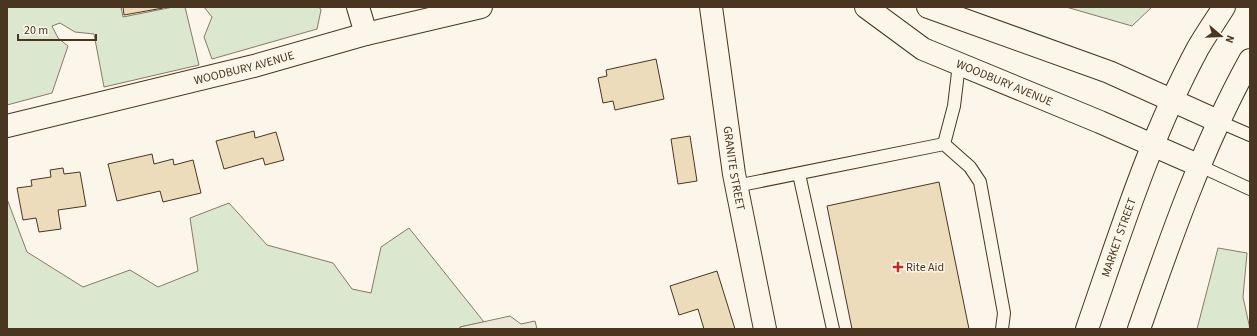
<svg xmlns="http://www.w3.org/2000/svg" width="1257" height="336" font-family="'Source Sans 3',sans-serif">
<style>
.green{fill:#dce7d0;stroke:#887966}
.parking{fill:#ede7d9;stroke:#887966}
.building{fill:#ecdcbc;stroke:#4a3520}
.lines{fill:none;stroke-linecap:round;stroke-linejoin:round}
.service-casing{stroke:#4a3520;stroke-width:14}
.minor-casing{stroke:#4a3520;stroke-width:24}
.tertiary-casing{stroke:#4a3520;stroke-width:24}
.secondary-casing{stroke:#4a3520;stroke-width:24}
.service{stroke:#fbf6e9;stroke-width:12}
.minor{stroke:#fbf6e9;stroke-width:22}
.tertiary{stroke:#fbf6e9;stroke-width:22}
.secondary{stroke:#fbf6e9;stroke-width:22}
.poi-dot{fill:#c62828;stroke:#fbf6e9;stroke-width:1.5}
.labels{text-anchor:middle;stroke-width:3;stroke-linejoin:round;paint-order:stroke}
.street-label{font-size:12px;fill:#4a3520;stroke:#fbf6e9}
.poi-label{font-size:12px;fill:#4a3520;stroke:#fbf6e9;text-anchor:start}
</style>
<rect width="100%" height="100%" fill="#fbf6e9"/>
<path class="green" d="M 7,7 L 121,7 L 123,17 L 173,7 L 185,7 L 199,65 L 104,87 L 94,34 L 75,32 L 60,23 L 52,26 L 58,38 L 68,46 L 52,93 L 7,105 Z
M 204,7 L 319,7 L 321,10 L 317,29 L 212,59 L 204,37 L 212,17 Z
M 1066,7 L 1152,7 L 1132,26 Z
M 7,199 L 27,252 L 83,287 L 130,270 L 158,287 L 198,271 L 190,218 L 229,203 L 267,245 L 333,263 L 352,289 L 371,293 L 381,247 L 409,228 L 484,322 L 460,327 L 460,329 L 7,329 Z
M 1218,248 L 1247,253 L 1243,297 L 1250,329 L 1197,329 Z"/>
<path class="parking" d="M 510,316 L 521,324 L 535,321 L 537,329 L 460,329 L 460,327 Z"/>
<path class="building" d="M 123,7 L 163,7 L 163,8 L 124,15 Z
M 656,59 L 664,99 L 615,110 L 613,101 L 603,103 L 598,78 L 607,76 L 606,70 Z
M 254,131 L 255,138 L 276,132 L 284,160 L 265,165 L 263,158 L 224,169 L 216,141 Z
M 690,136 L 697,181 L 678,184 L 671,139 Z
M 152,154 L 154,164 L 173,159 L 174,165 L 193,160 L 201,193 L 163,202 L 160,191 L 117,201 L 108,164 Z
M 63,168 L 64,174 L 80,172 L 86,206 L 58,210 L 61,229 L 39,232 L 36,218 L 23,220 L 17,188 L 32,186 L 31,180 L 51,177 L 50,170 Z
M 939,182 L 969,329 L 852,329 L 827,206 Z
M 717,271 L 735,329 L 704,329 L 698,309 L 679,315 L 670,286 Z"/>
<g class="lines">
<g class="service-casing">
<path id="service" d="M 1220,122 L 1250,135
M 944,144 L 954,106 L 959,64
M 1200,166 L 1250,189
M 799,174 L 833,329
M 736,186 L 944,144 L 970,167 L 980,182 L 1004,313 L 1002,329"/>
</g>
<g class="minor-casing">
<g id="minor">
<path d="M 358,7 L 366,34"/>
<path id="s1" d="M 711,7 L 734,174 L 765,329"/>
</g>
</g>
<g class="tertiary-casing">
<g id="tertiary">
<path id="s2" d="M 866,7 L 923,49 L 1100,122 L 1200,166"/>
<path d="M 928,7 L 1109,72 L 1220,122"/>
<path id="s3" d="M 7,126 L 254,66 L 366,34 L 481,7"/>
</g>
</g>
<g class="secondary-casing">
<g id="secondary">
<path id="s4" d="M 1087,329 C 1120,234 1150,137 1198,48 C 1206,34 1216,20 1224,7"/>
<path d="M 1139,329 C 1171,237 1203,145 1250,60"/>
</g>
</g>
<use href="#service" class="service"/>
<use href="#minor" class="minor"/>
<use href="#tertiary" class="tertiary"/>
<use href="#secondary" class="secondary"/>
</g>
<path class="poi-dot" d="M896 261h4v4h4v4h-4v4h-4v-4h-4v-4h4z"/>
<g class="labels">
<g class="street-label">
<text dy="4" stroke="none"><textPath href="#s3" startOffset="244">WOODBURY AVENUE</textPath></text>
<text dy="4" stroke="none"><textPath href="#s2" startOffset="159">WOODBURY AVENUE</textPath></text>
<text dy="4" stroke="none"><textPath href="#s1" startOffset="163">GRANITE STREET</textPath></text>
<text dy="4" stroke="none"><textPath href="#s4" startOffset="97">MARKET STREET</textPath></text>
</g>
<g class="poi-label">
<text x="906" y="271">Rite Aid</text>
</g>
</g>
<rect width="1257" height="336" fill="none" stroke="#4a3520" stroke-width="16"/>
<g transform="translate(1221 36) rotate(109)" stroke="#fbf6e9" stroke-width="3" paint-order="stroke">
<path d="M0-3L7 15L0 10L-7 15Z" fill="#4a3520"/>
<text y="-6" font-size="11" font-weight="bold" text-anchor="middle" fill="#4a3520">N</text>
</g>
<path d="M18 34v6h78v-6" fill="none" stroke="#4a3520" stroke-width="2"/>
<text x="24" y="34" font-size="12" fill="#4a3520" stroke="#fbf6e9" stroke-width="3" paint-order="stroke">20 m</text>
</svg>
